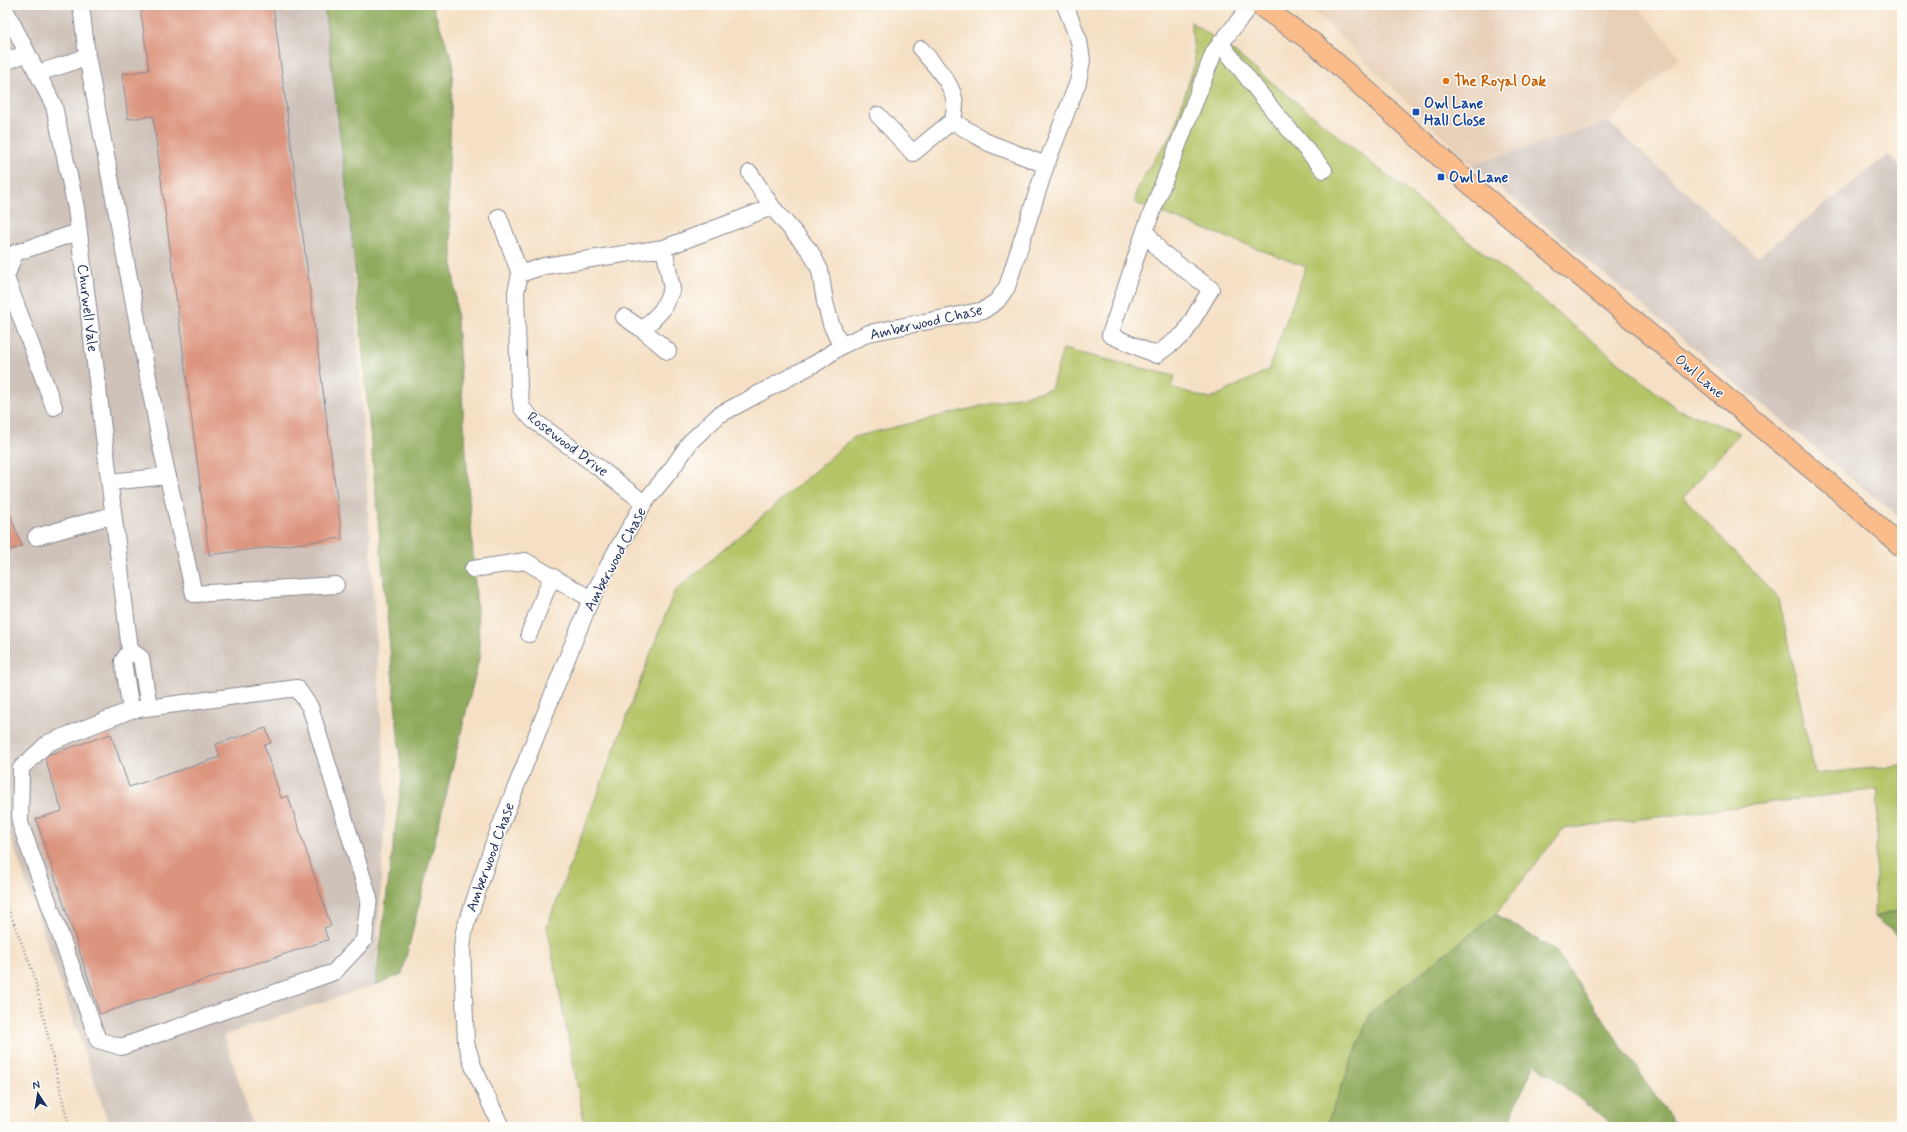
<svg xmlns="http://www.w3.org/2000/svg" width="1907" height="1132" font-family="Mynerve,sans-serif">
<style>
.built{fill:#e7cfb8}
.industrial{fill:#cec2b9}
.green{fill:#b4c466;stroke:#687a62}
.forest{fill:#8faa5b;stroke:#556c5c}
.building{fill:#dc947e}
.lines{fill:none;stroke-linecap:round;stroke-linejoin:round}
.minor-casing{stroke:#888892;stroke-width:18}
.major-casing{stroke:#888892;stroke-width:22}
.path{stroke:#888892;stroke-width:2.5;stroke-dasharray:1 3;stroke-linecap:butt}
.minor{stroke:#fff;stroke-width:16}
.major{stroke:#f9bc8a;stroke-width:20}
.food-dot{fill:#e8710a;stroke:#fdfcf7;stroke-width:1.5}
.transit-dot{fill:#1a4fb4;stroke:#fdfcf7;stroke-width:1.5}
.labels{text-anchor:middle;stroke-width:3;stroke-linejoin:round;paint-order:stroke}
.food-label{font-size:15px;font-weight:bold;fill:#c56008;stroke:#fdfcf7;text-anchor:start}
.transit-label{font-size:15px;font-weight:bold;fill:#164399;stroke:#fdfcf7;text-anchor:start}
.street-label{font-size:15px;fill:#1b2f5e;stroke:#fdfcf7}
</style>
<rect width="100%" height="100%" fill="#fdfcf7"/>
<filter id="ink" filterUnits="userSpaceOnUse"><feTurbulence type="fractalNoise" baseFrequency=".025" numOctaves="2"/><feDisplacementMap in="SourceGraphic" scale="8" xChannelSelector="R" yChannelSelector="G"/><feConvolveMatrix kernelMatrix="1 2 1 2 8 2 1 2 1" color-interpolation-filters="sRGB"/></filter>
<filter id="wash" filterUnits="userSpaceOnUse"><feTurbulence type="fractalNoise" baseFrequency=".012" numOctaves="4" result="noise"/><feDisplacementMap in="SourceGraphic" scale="16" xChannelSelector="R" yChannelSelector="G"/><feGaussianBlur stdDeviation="0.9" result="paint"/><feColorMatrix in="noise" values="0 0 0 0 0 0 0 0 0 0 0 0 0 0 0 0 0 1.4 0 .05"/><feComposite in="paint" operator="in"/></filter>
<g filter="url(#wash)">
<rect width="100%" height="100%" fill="#f5e0c5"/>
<path class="built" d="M 1308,5 L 1637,5 L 1680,57 L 1609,122 L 1472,165 Z"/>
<path class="industrial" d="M 5,5 L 324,5 L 350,216 L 386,797 L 375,985 L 224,1035 L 253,1127 L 110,1127 L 5,821 Z
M 1609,122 L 1757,257 L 1888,155 L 1902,168 L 1902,520 L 1472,165 Z"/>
<path class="green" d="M 1191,22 L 1234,52 L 1677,409 L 1740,433 L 1683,497 L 1779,599 L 1815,774 L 1902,765 L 1902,910 L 1874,917 L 1878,789 L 1563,829 L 1496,914 L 1371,1012 L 1326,1127 L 585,1127 L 547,926 L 674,592 L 854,437 L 1051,389 L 1063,349 L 1175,376 L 1171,387 L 1210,399 L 1268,370 L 1306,267 L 1135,203 L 1136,192 L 1146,172 L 1173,132 L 1195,63 Z"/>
<path class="forest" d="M 324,5 L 432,5 L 453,62 L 448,192 L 480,655 L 402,974 L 375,985 L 402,778 L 350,216 Z
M 1902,910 L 1902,939 L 1874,917 Z
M 1496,914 L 1556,951 L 1675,1124 L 1672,1127 L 1614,1127 L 1535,1063 L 1506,1127 L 1326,1127 L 1371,1012 Z"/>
<g id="blocks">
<path class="building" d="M 140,5 L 273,5 L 342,538 L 209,555 L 153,116 L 128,119 L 122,74 L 149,70 Z
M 5,502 L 22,546 L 5,552 Z
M 266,728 L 271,743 L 264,745 L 281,798 L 288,796 L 331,926 L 324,928 L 328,940 L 100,1014 L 36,819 L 62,811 L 44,756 L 111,734 L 129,787 L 220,757 L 216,744 Z"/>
</g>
</g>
<g filter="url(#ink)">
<use href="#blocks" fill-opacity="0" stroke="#888892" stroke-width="1"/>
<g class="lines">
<g class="minor-casing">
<path id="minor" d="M 5,9 L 54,106 L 76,208 L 130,650 L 123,661 L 131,710
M 1220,43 L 1276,114 L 1324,170
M 921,49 C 937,69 964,92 952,121
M 87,56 L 161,446 L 194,594 L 336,585
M 5,62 L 27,53
M 37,73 L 67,64 L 87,56 L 81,5
M 878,115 L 913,153 L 952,121 L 989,143 L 1046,165
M 750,173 L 772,207
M 499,217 L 520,274
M 1145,230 L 1160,251 L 1211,289 L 1184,334 L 1156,355 L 1110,335 L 1145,230 L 1214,52 L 1251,5
M 624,317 L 643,330 L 668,351
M 643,330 L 662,310 L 672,289 L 664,248
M 54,407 L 6,277 L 15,253 L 78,232
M 109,482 L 168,476
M 644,503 L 598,467 L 533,420 L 522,408 L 519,388 L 516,292 L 520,274 L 544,266 L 664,248 L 772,207 L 810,251 L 820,270 L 825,302 L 831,324 L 841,346
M 36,537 L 113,515
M 473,569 L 525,561 L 591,599
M 529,634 L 552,576
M 130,650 L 141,658 L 149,707
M 297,688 L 310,707 L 369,898 L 364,940 L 334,972 L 121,1047 L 98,1040 L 20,823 L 21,768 L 48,743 L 131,710 Z
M 501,1127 L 473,1066 L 466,1043 L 462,949 L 464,931 L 494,842 L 570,651 L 591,599 L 615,553 L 644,503 L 671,470 L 691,441 L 719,415 L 818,362 L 841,346 L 869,333 L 984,310 L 997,301 L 1007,287 L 1046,165 L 1078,82 L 1082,60 L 1079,41 L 1065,5"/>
</g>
<g class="major-casing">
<path id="major" d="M 1259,5 L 1315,44 L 1479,192 L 1842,494 L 1902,547"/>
</g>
<path class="path" d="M 5,901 L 33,972 L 69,1127"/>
<use href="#minor" class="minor"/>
<use href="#major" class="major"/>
</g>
</g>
<circle class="food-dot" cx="1446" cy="81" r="4"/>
<g class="transit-dot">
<rect x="1412" y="108" width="8" height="8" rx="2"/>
<rect x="1437" y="173" width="8" height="8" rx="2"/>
</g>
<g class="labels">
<g class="food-label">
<text x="1454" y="86">The Royal Oak</text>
</g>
<g class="transit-label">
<text x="1424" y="108">Owl Lane<tspan x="1424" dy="17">Hall Close</tspan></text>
<text x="1449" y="182">Owl Lane</text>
</g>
<g class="street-label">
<text transform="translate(88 308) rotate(83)" y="5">Churwell Vale</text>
<text transform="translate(926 322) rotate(-13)" y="5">Amberwood Chase</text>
<text transform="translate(1700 376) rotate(40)" y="5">Owl Lane</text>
<text transform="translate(568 444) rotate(37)" y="5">Rosewood Drive</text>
<text transform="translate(615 559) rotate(-62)" y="5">Amberwood Chase</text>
<text transform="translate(490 857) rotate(-70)" y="5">Amberwood Chase</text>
</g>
</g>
<rect width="1907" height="1132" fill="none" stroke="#fdfcf7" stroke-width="20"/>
<g transform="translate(38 1094) rotate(348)" stroke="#fdfcf7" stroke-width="3" paint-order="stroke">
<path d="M0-3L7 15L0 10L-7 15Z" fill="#1b2f5e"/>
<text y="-6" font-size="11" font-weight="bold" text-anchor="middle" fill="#1b2f5e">N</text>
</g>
</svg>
